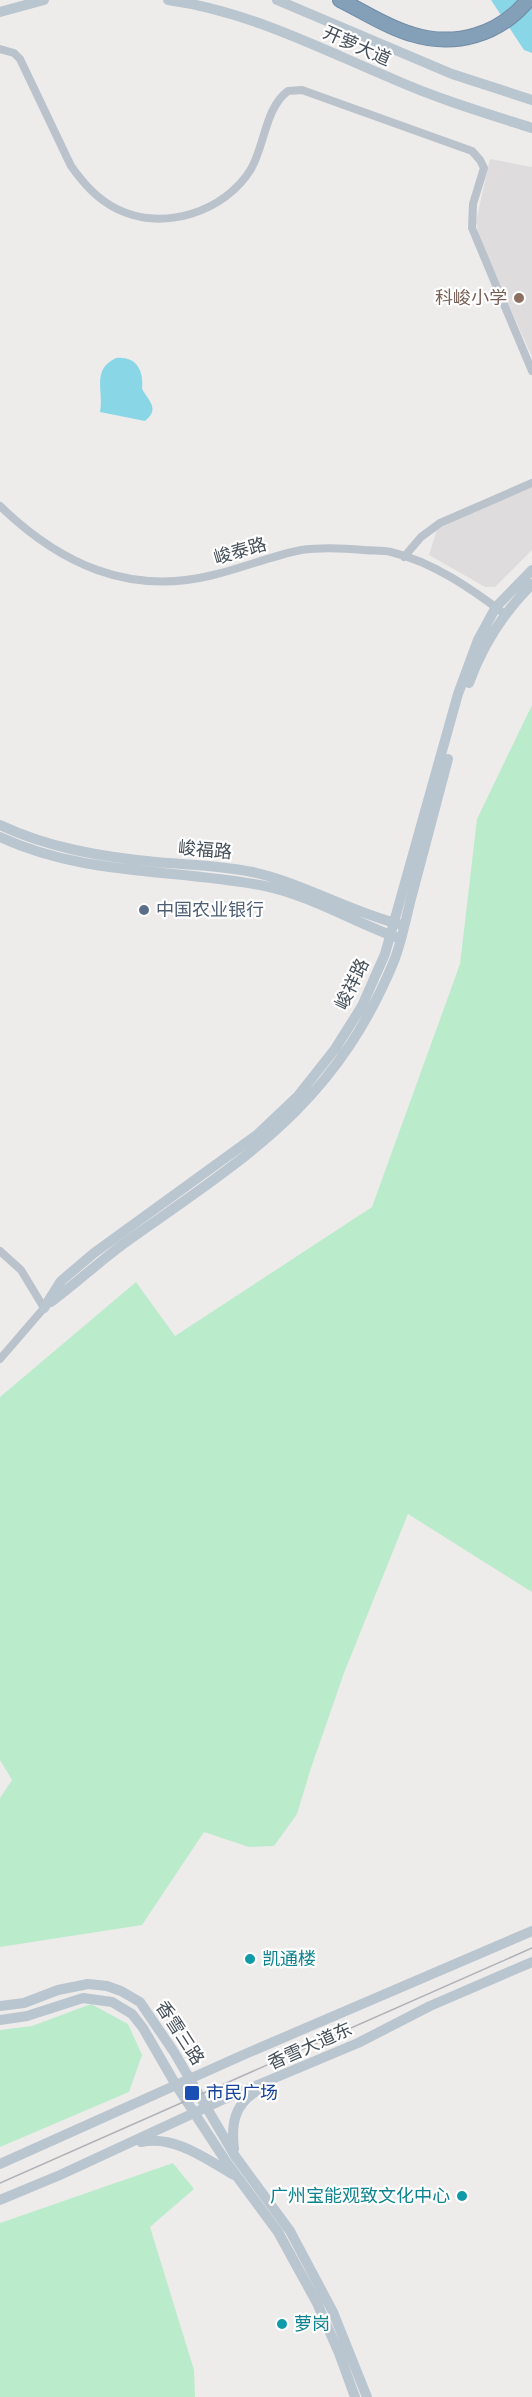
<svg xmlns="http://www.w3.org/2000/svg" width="532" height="2397" font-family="'IBM Plex Sans','Noto Sans SC',sans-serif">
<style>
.education{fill:#dfdcdd}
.green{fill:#baeccc}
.water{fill:#89d6e7}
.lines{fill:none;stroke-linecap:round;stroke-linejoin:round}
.highway-casing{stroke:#708ba5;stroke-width:16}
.street{stroke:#bac3cb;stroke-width:8}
.secondary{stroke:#b9c5cf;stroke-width:10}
.highway{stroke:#84a0b9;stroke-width:14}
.tram{stroke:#aeb1b6;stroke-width:1.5}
.education-dot{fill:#8d6e63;stroke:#fff;stroke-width:2}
.service-dot{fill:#5c6f8a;stroke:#fff;stroke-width:2}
.culture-dot{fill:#0f9aa8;stroke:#fff;stroke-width:2}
.transit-dot{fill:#1a4fb4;stroke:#fff;stroke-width:2}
.labels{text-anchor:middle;stroke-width:4.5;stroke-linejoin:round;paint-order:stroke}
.street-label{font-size:18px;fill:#454f58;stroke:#fff}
.education-label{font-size:18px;fill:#785e54;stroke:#fff;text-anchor:end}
.service-label{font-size:18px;fill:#4e5e75;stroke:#fff;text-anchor:start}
.culture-label{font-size:18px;fill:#0d838f;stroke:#fff;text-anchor:start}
.transit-label{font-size:18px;fill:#164399;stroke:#fff;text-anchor:start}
</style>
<rect width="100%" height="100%" fill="#eeebeb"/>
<path class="education" d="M 490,159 L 532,167 L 532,357 L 479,239 L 476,221 Z
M 532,486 L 532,550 L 495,587 L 485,587 L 429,555 L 437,529 Z"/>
<path class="green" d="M 532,705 L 532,1592 L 408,1514 L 344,1673 L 311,1768 L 297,1814 L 274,1846 L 249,1847 L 204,1832 L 142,1925 L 0,1947 L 0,1798 L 12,1780 L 0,1760 L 0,1397 L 136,1282 L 175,1336 L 372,1207 L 460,964 L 477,819 Z
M 91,2004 L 128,2024 L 142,2055 L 129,2092 L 0,2147 L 0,2030 L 32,2026 Z
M 173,2163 L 194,2189 L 150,2227 L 194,2370 L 195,2397 L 0,2397 L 0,2223 Z"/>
<path class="water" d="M 491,0 L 532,0 L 532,53 L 524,50 Z
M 116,358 C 137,356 144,371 142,389 C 149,401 160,409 145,421 L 100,412 C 104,390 91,370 116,358 Z"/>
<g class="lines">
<g class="highway-casing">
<path id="highway" d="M 340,0 C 363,11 386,27 411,34 C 455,48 499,35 528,0"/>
</g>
<path class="street" d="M 0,49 L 14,53 L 20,59 L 71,166 C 84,184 97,199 117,209 C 163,232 225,212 251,169 C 265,145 265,108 288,91 L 302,90 L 472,151 L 480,160 L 484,168 L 473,204 L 472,228 L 532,371
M 0,506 C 60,564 129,596 213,575 C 243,568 271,556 301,550 C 321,547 343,548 364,550 C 373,551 382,550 391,552 C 433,562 472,589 506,615
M 404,557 L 421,537 L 440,523 L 532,483
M 0,1251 L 21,1270 L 44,1308 L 0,1359"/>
<path class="secondary" d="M 168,0 C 248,11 319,48 393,79 C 438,99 485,113 532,128
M 277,0 L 452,74 L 532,100
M 0,12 L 44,0
M 469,683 C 482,647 504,612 532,584
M 0,825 C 49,848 102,857 156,862 C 188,865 220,865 252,872 C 303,883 348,911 399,924
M 0,837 C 86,877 175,868 265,886 C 309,895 354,922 398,938
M 51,1302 C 78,1282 102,1259 129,1240 C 249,1155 335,1104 394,961 C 402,941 406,917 412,895 C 424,850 436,804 448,759
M 44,1308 L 61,1281 L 94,1253 L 258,1134 L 297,1097 L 335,1049 L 362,1006 L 385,954 L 458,694 L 478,640 L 496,607 L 532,570
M 0,2006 L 24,2003 L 58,1990 L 88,1984 L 107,1986 L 121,1991 L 140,2002 L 174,2052 L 235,2156 L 290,2231 L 333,2312 L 367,2397
M 0,2020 L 27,2016 L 83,1998 L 112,2002 L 132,2014 L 143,2028 L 176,2085 L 227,2163 L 278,2232 L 317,2303 L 339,2353 L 355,2397
M 141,2142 C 175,2135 206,2159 234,2175
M 234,2149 C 231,2125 234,2104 257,2091
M 0,2164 L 243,2055 L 532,1931
M 0,2200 L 60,2175 L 222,2100 L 358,2043 L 430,2006 L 532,1962"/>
<use href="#highway" class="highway"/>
<path class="tram" d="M 0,2183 L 532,1948"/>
</g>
<circle class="education-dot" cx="519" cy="298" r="6"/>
<circle class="service-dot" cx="144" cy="910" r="6"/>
<g class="culture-dot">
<circle cx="250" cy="1959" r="6"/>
<circle cx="462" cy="2196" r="6"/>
<circle cx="282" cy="2324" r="6"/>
</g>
<rect class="transit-dot" x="184" y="2085" width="16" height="16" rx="3"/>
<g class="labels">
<g class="street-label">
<text transform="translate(357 46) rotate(24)" y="6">开萝大道</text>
<text transform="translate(240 551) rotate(-16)" y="6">峻泰路</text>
<text transform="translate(205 850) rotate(5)" y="6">峻福路</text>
<text transform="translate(352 984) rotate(-64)" y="6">峻祥路</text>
<text transform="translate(180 2033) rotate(57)" y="6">香雪三路</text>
<text transform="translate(310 2046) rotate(-24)" y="6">香雪大道东</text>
</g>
<g class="education-label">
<text x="507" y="304">科峻小学</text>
</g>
<g class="service-label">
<text x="156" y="916">中国农业银行</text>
</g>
<g class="culture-label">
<text x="262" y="1965">凯通楼</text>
<text x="450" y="2202" text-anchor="end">广州宝能观致文化中心</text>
<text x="294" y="2330">萝岗</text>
</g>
<g class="transit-label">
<text x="206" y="2099">市民广场</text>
</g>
</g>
</svg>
